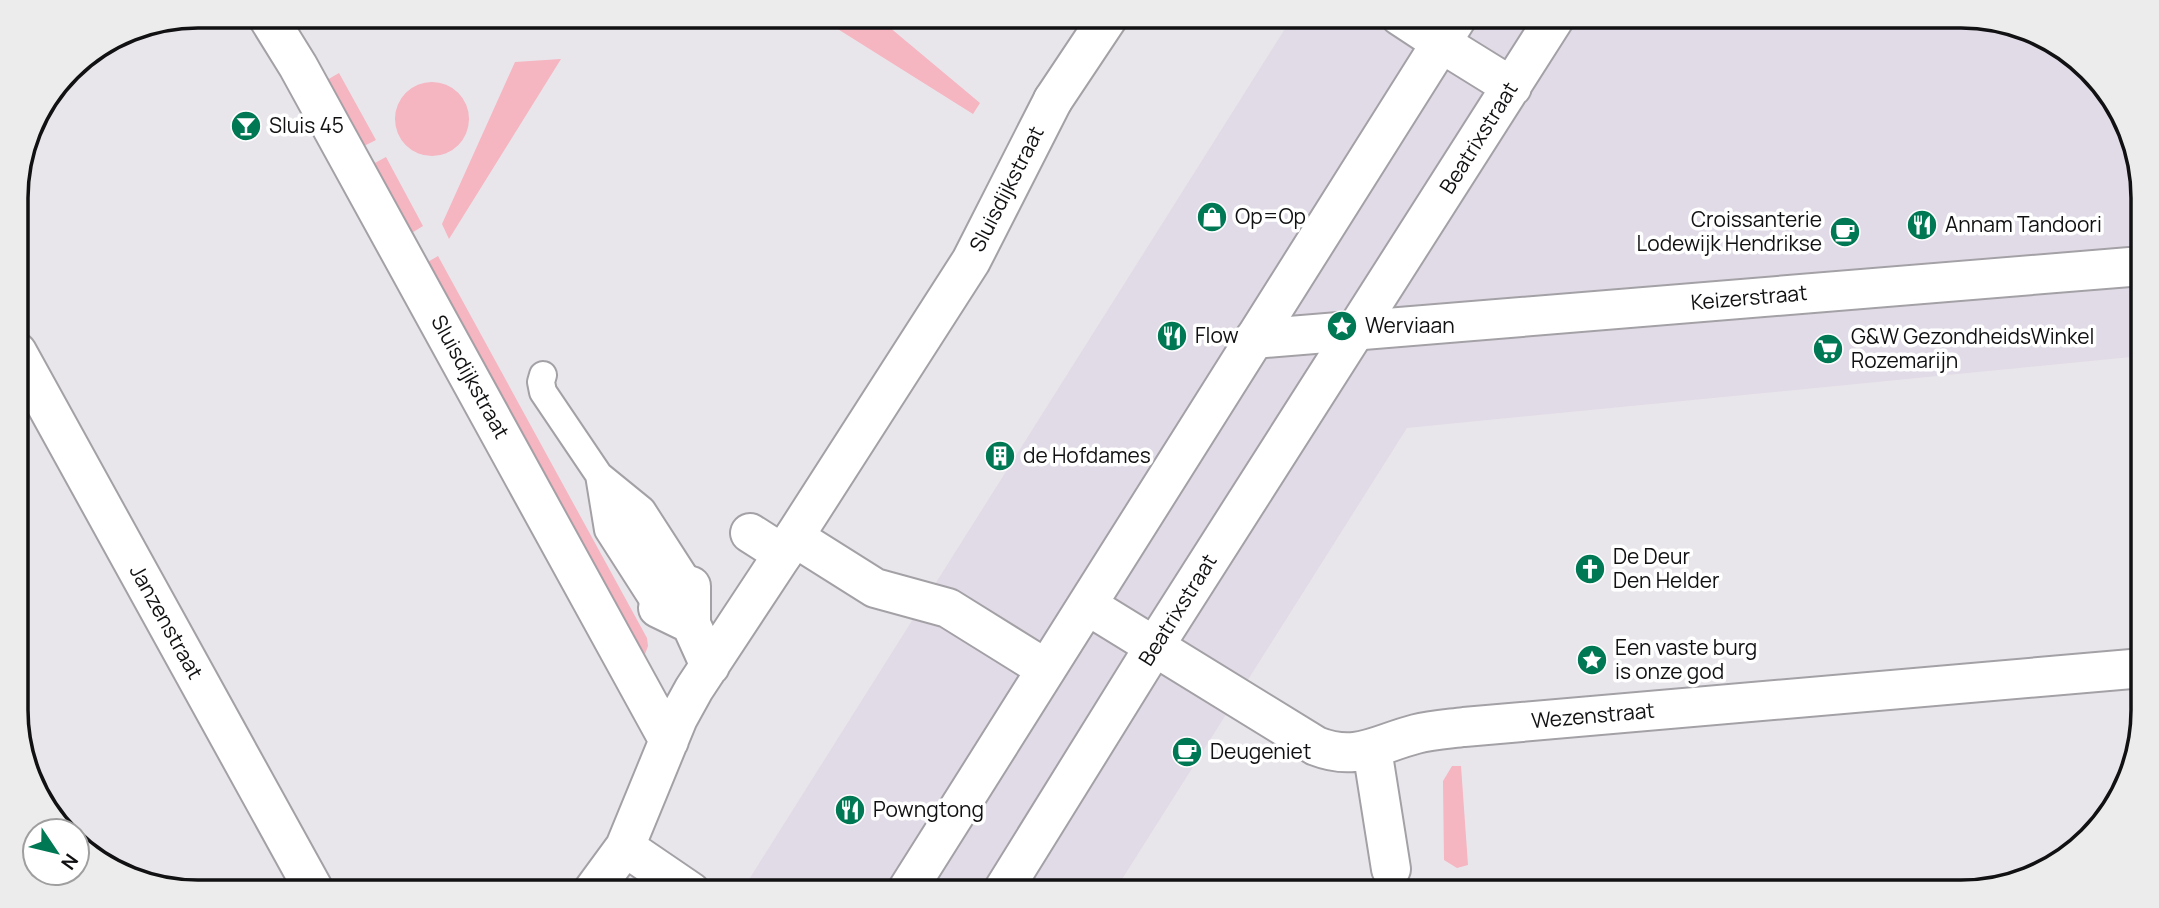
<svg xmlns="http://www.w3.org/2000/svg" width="2159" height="908" font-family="Manrope,sans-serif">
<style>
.built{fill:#e1dbe7}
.green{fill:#f5b5c1}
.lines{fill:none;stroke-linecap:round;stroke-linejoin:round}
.service-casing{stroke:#a4a1a6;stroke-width:30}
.pedestrian-casing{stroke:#a4a1a6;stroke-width:42}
.minor-casing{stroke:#a4a1a6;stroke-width:42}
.service{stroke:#fff;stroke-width:26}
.pedestrian{stroke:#fff;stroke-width:38}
.minor{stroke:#fff;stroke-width:38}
.labels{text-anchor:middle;stroke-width:7;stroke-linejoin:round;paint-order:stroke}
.poi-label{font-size:21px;fill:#111012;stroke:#fff;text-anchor:start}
.street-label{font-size:21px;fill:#111012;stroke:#fff}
.rim{fill:none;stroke:#111012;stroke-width:3.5}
</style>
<rect width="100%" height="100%" fill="#e9e6eb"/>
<path class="built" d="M 1293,16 L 1961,16 L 2030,30 L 2105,87 L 2142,174 L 2142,356 L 1407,428 L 1114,892 L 741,892 Z"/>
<path class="green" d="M 817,16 L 876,16 L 980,103 L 973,114 Z
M 561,59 L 449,239 L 442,224 L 515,62 Z
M 339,73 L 376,140 L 364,146 L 327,80 Z
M395 119a37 37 0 1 1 74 0a37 37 0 1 1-74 0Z
M 386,157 L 423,226 L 410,234 L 373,164 Z
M 438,256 L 647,638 L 648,646 L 642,662 L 426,263 Z
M 1452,766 L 1461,766 L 1468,865 L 1457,868 L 1444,860 L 1443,781 Z"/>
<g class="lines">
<g class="service-casing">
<path id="service" d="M 543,375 L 541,382 L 543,392 L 599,475 L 642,510 L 691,586
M 599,475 L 608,530 L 658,608
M 608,492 L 624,520 L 675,597"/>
</g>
<g class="pedestrian-casing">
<path id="pedestrian" d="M 1400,16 L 1441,43
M 1053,100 L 1109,16
M 1254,339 L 2142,266
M 17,352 L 315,892
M 750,533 L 783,554
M 794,537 L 875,588 L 948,608 L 1046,669"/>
</g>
<g class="minor-casing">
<path id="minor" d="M 267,16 L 298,66 L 669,741
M 1441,43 L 1512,87
M 691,586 L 691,624 L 710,666
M 1087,605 L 1316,746 C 1357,762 1377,744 1416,734 C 1431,730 1448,729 1464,727 L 2143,668
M 658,608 L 691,624
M 1372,749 L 1391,869
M 625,847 L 691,892
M 592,892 L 625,847 L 678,718 L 694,689 L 783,554 L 971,261 L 1053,100
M 906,892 L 1458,16
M 1002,892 L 1154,647 L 1556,16"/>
</g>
<use href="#service" class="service"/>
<use href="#pedestrian" class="pedestrian"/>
<use href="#minor" class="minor"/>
</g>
<defs>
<g id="bar-disc" transform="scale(1.575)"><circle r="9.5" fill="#007854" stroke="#fff"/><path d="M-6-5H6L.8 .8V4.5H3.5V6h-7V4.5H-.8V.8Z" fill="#fff"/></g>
<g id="shop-disc" transform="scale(1.575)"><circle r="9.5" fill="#007854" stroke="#fff"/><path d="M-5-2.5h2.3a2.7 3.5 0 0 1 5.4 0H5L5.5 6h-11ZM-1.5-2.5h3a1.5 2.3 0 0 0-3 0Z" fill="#fff"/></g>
<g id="restaurant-disc" transform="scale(1.575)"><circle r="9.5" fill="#007854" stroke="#fff"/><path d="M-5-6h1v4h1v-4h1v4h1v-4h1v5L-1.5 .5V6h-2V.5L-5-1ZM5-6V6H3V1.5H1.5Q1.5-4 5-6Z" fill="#fff"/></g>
<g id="cafe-disc" transform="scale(1.575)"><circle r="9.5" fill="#007854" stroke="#fff"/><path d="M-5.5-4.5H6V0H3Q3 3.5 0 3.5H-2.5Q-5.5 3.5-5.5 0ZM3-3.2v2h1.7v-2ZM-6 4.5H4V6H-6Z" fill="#fff"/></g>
<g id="sight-disc" transform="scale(1.575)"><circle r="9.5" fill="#007854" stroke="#fff"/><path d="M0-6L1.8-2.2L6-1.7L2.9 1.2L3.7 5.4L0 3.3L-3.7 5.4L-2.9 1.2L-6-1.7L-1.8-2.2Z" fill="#fff"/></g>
<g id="supermarket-disc" transform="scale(1.575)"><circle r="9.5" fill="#007854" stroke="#fff"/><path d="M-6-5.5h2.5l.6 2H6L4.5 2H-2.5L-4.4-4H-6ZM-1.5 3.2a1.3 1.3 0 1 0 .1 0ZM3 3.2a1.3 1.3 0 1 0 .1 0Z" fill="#fff"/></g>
<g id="building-disc" transform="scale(1.575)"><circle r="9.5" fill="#007854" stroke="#fff"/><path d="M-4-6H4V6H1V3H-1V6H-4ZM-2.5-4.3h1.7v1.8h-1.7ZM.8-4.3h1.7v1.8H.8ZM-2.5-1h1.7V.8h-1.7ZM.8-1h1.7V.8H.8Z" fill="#fff"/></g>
<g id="church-disc" transform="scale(1.575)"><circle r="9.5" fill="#007854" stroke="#fff"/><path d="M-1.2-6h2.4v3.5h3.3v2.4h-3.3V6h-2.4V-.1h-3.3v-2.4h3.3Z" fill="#fff"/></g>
</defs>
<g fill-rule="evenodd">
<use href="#bar-disc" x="246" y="126"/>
<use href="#shop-disc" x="1212" y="217"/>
<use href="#restaurant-disc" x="1922" y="225"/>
<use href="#cafe-disc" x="1845" y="232"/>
<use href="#sight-disc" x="1342" y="326"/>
<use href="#restaurant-disc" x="1172" y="336"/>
<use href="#supermarket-disc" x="1828" y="349"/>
<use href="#building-disc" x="1000" y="456"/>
<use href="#church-disc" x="1590" y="569"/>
<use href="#sight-disc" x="1592" y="660"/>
<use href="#cafe-disc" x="1187" y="752"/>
<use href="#restaurant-disc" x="850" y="810"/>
</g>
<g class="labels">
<g class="poi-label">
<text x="269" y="133">Sluis 45</text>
<text x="1235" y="224">Op=Op</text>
<text x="1822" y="227" text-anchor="end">Croissanterie<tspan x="1822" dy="24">Lodewijk Hendrikse</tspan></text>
<text x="1945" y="232">Annam Tandoori</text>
<text x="1365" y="333">Werviaan</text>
<text x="1195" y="343">Flow</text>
<text x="1851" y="344">G&amp;W GezondheidsWinkel<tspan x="1851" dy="24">Rozemarijn</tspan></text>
<text x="1023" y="463">de Hofdames</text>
<text x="1613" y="564">De Deur<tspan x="1613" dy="24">Den Helder</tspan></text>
<text x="1615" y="655">Een vaste burg<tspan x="1615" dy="24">is onze god</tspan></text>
<text x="1210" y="759">Deugeniet</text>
<text x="873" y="817">Powngtong</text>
</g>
<g class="street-label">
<text transform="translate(1479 138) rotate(-58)" y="7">Beatrixstraat</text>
<text transform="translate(1007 189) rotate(-63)" y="7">Sluisdijkstraat</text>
<text transform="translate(1749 298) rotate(-5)" y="7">Keizerstraat</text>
<text transform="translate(470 377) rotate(61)" y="7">Sluisdijkstraat</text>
<text transform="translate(1178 610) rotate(-58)" y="7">Beatrixstraat</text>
<text transform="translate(166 622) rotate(61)" y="7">Janzenstraat</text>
<text transform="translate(1593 716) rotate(-5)" y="7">Wezenstraat</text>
</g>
</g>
<path d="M0 0H2159V908H0ZM198 28H1961A170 170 0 0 1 2131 198V710A170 170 0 0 1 1961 880H198A170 170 0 0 1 28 710V198A170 170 0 0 1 198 28Z" fill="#ececec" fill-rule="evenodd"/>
<path class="rim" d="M198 28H1961A170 170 0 0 1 2131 198V710A170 170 0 0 1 1961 880H198A170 170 0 0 1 28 710V198A170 170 0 0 1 198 28Z"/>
<g transform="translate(56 852) rotate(125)"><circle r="33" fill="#ffffff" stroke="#a09fa0" stroke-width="2"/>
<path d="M0-5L12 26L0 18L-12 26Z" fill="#007854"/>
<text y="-10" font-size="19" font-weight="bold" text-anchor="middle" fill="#111012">N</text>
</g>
</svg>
